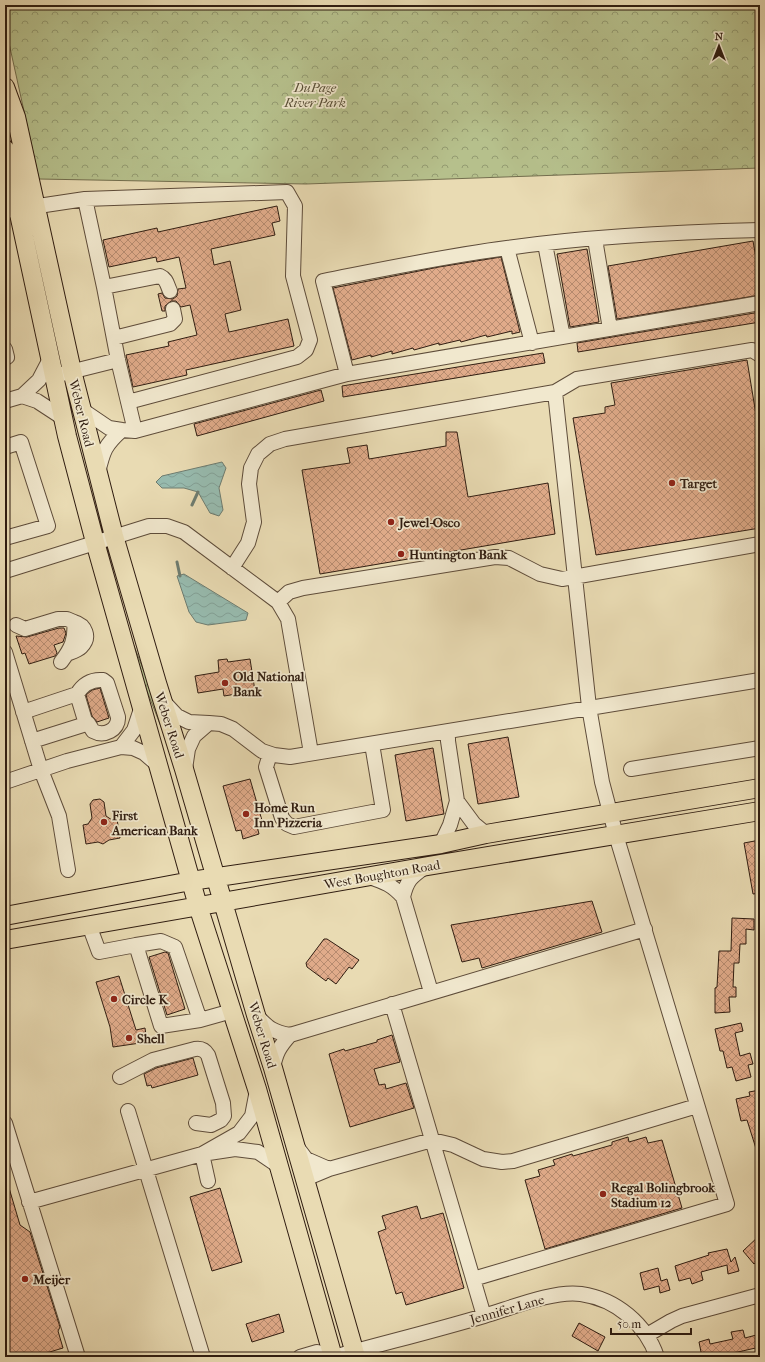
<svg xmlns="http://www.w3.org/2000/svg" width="765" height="1362" font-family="'IM FELL French Canon',serif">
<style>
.grass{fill:url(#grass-tufts);stroke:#736e4e}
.forest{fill:url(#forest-crowns);stroke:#736e4e}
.water{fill:url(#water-waves);stroke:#6e7c70}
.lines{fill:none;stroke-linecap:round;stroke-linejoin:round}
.stream{stroke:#6e7c70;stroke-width:3}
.building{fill:url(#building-cross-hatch);stroke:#301d11}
.minor-casing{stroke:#5e4c3a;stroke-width:16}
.major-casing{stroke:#301d11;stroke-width:20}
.minor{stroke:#f1e8ce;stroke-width:14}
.major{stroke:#e9dbb3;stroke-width:18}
.poi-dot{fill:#8f2418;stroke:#f1e8ce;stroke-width:1.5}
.labels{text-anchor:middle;stroke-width:3.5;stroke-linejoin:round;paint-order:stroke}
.park-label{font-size:13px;font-style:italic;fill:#584e36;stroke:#f1e8ce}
.street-label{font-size:13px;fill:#301d11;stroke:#f1e8ce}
.poi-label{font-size:13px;font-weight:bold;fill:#301d11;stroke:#f1e8ce;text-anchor:start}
</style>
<defs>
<pattern id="grass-tufts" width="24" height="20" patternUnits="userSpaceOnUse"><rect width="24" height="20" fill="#b6c08c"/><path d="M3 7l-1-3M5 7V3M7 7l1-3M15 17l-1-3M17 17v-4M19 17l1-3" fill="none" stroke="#949b71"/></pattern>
<pattern id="forest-crowns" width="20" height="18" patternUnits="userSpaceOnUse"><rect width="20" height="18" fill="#b6c08c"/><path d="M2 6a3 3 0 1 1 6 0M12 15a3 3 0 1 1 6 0" fill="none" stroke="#949b71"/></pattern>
<pattern id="water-waves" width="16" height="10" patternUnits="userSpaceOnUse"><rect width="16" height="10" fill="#97bbaf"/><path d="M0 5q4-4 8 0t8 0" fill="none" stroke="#82a096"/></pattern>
<pattern id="building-cross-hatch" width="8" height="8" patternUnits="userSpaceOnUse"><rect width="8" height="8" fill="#e0ab8a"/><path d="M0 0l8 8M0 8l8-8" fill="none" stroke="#b68b6f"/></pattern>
</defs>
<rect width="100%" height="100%" fill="#e9dbb3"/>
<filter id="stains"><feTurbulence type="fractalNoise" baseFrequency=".005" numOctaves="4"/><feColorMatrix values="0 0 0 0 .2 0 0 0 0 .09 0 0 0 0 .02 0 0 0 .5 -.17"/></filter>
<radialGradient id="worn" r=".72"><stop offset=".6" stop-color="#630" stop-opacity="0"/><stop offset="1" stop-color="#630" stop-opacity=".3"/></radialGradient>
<path class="grass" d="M 129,633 L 154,697 L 165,737 L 140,673 Z"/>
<path class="forest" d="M 5,5 L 760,5 L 760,168 L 306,184 L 39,179 L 5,25 Z"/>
<path class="water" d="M 222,462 L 226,468 L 219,488 L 223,510 L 219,516 L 210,513 L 198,492 L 184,488 L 162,488 L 156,482 L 162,476 Z
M 184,574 L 248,613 L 246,620 L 208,625 L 196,622 L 189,612 L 177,576 Z"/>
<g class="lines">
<path class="stream" d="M 192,505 L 198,492
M 177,562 L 180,576"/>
</g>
<path class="building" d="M 277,206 L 280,221 L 272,223 L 275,235 L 211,249 L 214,265 L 230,261 L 241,310 L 225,314 L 229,332 L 288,319 L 294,346 L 186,370 L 187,375 L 133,387 L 126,355 L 169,346 L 168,342 L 197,335 L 190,305 L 181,307 L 176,301 L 171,301 L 165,306 L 165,311 L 162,311 L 158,294 L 162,293 L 165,298 L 173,299 L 177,296 L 178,289 L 186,288 L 179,257 L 157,262 L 156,257 L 109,267 L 103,240 L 157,228 L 158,232 Z
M 753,241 L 760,281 L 760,295 L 617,319 L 608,266 Z
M 587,249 L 599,322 L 570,327 L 557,254 Z
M 501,257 L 520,332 L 512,334 L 512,331 L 487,337 L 486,335 L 461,342 L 460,340 L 439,345 L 439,343 L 414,350 L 413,348 L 392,354 L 392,351 L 371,357 L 371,355 L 352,360 L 333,288 L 439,267 Z
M 760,312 L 760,322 L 578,352 L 577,343 Z
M 543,353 L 545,363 L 343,397 L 342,386 Z
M 747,360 L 760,439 L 760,528 L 596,555 L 573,418 L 605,413 L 605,407 L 615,405 L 611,383 Z
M 321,390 L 324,401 L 197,436 L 194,424 Z
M 446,432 L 457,432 L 468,497 L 548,483 L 555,534 L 320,574 L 302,470 L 350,463 L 347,448 L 367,445 L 369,459 L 446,446 Z
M 59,628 L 64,628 L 66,633 L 63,642 L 54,645 L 57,653 L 55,656 L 29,664 L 25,653 L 22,654 L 16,636 L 27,637 Z
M 227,659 L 228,662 L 250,659 L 255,691 L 224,696 L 223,689 L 198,693 L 195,676 L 219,672 L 218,660 Z
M 100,688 L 109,718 L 97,722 L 92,716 L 86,695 L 92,690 Z
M 508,737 L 519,797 L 478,804 L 468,744 Z
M 433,748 L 444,814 L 406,821 L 395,755 Z
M 250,779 L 263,824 L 257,826 L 259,834 L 243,839 L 241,830 L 236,831 L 223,786 Z
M 100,799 L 104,802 L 106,816 L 112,820 L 117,819 L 120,838 L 109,840 L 103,844 L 98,842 L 86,844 L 83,825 L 88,824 L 92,818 L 90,804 L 93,800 Z
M 760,840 L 760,893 L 753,894 L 744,843 Z
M 592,901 L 602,932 L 482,968 L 479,958 L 462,962 L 451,925 Z
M 732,918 L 754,919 L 754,930 L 746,929 L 746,944 L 740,944 L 739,963 L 734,963 L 733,987 L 736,987 L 736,997 L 729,997 L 730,1012 L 715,1013 L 715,988 L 717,987 L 719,951 L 731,951 Z
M 324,939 L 327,939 L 359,960 L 352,969 L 349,967 L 336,984 L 328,978 L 326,981 L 307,967 L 306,963 Z
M 165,952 L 168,953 L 185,1009 L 167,1015 L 149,957 Z
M 119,976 L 136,1030 L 145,1028 L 147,1042 L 113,1047 L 110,1027 L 96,982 Z
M 741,1023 L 743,1031 L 735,1033 L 740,1056 L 750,1053 L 753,1064 L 748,1065 L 751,1077 L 736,1081 L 732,1067 L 727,1068 L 723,1051 L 720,1051 L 715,1029 Z
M 392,1035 L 400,1062 L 374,1069 L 379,1085 L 385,1084 L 386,1089 L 406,1083 L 414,1108 L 350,1127 L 329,1054 L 344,1049 L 345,1051 L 377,1042 L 377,1040 Z
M 193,1058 L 198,1075 L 152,1088 L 151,1085 L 147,1086 L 144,1074 L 156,1068 Z
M 760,1090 L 760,1101 L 756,1102 L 760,1123 L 760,1154 L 758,1155 L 747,1120 L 741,1121 L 736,1099 L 750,1096 L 749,1092 Z
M 628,1137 L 629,1142 L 646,1137 L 648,1143 L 662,1140 L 682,1208 L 545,1249 L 525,1180 L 540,1176 L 538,1170 L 555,1165 L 553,1160 L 572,1154 L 573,1156 L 612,1145 L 612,1142 Z
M 7,1181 L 20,1225 L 30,1232 L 60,1327 L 58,1331 L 63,1348 L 33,1357 L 5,1357 L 5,1182 Z
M 220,1188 L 242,1262 L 212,1271 L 190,1197 Z
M 417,1206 L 421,1219 L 443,1213 L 464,1288 L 406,1305 L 402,1292 L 396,1294 L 378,1232 L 386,1229 L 382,1216 Z
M 760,1235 L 760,1259 L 754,1264 L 743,1251 Z
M 727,1249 L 731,1262 L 735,1257 L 739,1271 L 728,1274 L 727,1265 L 701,1272 L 703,1280 L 692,1284 L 690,1278 L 679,1281 L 675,1266 L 709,1255 L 708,1253 Z
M 658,1268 L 661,1281 L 667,1279 L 670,1290 L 660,1293 L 659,1286 L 644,1290 L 640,1273 Z
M 279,1314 L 284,1332 L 252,1342 L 246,1324 Z
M 579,1323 L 605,1337 L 598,1351 L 572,1336 Z
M 743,1330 L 745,1338 L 760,1334 L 760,1347 L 716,1357 L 702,1357 L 699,1342 L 709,1339 L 710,1344 L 733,1339 L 731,1332 Z"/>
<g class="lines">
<g class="minor-casing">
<path id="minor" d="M 85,199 L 104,287 L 160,276 C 167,279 167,285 170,291
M 5,211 L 85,199 L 287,192 L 295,206 L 293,276 L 310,340 L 306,350 L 297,357 L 128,402
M 595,239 L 610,329
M 545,244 L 563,337
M 507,248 L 532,343
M 104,287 L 118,360 L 135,431
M 114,338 L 170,324 L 175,319 L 173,309
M 5,349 L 7,357 L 5,358
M 50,359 L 39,380 L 22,396 L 37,401 L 63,418
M 62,374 L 118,360
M 347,374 L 323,281 C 384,269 445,256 507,248 C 590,236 676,232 760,230
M 5,401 L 22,396
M 81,409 L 109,428 L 122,430 C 105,445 103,451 98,473
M 122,430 L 135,431 L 347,374 L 760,303
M 5,447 L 21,442 L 48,526 L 5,538
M 232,568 L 248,543 L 254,522 L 249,484 L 251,468 L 258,454 L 270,444 L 285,439 L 555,392 L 577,379 L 752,350 L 760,355
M 5,571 L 149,526 L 167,526 L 184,532 L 278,602 L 288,619 L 311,753
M 278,602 L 289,592 L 303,588 L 495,557 L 509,558 L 540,574 L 562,579 L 760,544
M 16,625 L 25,629 L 58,619 L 67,619 L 74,622 C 76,639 71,649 61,662
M 5,652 L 41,770 L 59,816 L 68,870
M 67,654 C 72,652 78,650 81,647 C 91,637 85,625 74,622
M 163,701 L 177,716 L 189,722 L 209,723 L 194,736 L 188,749 L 185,769
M 23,712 L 77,694 C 83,684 91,679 103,680 L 107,683 L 118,717 C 119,730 104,737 93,731 L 88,723 L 86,724 L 77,694
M 209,723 L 221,724 L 233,729 L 262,751 L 274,755 L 290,757 L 760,680
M 448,732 L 448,741 L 457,801
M 32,741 L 86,724
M 121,747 L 134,730 L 142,706
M 270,754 L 266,767 L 282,818 L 287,824 L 294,827 L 383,810 L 372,744
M 631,769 L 760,748
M 5,782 L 67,761 L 121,747 L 133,748 L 144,753 L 158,765
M 441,844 L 450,825 L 457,801 L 474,824 L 486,834
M 369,877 C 385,882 392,885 403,897 C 407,880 411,877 425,867
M 403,897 L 431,992
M 89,925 L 99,952 L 136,945 L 161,1026 L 200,1020 L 232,1011
M 136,945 L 161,941 L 175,947 L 200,1020
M 392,1004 L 484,1316
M 256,1015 C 268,1028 273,1032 290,1035 C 279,1047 276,1053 273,1068
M 290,1035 L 645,929
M 120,1077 L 153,1060 L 195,1049 C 201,1048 205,1050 208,1055 L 223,1103 L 224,1116 L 221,1120 L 211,1125 L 196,1123
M 257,1090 L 252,1116 L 239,1133 L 202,1154 L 235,1149 L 258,1152 L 280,1167
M 128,1111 L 203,1357
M 5,1123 L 78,1357
M 297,1147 L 306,1159 L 329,1169 L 305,1179
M 329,1169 L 432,1140 L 453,1145 L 483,1159 L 502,1162 L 513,1161 L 697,1106
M 29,1202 L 202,1154 L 208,1181
M 473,1279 L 727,1204 L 616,835 L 602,782 L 589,707 L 555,392
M 647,1335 L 671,1321 L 682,1316 L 760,1295
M 300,1357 L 317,1352 L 332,1357
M 334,1357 C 384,1343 434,1331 484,1316 C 511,1308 554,1290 581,1294 C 616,1299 646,1324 657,1357"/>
</g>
<g class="major-casing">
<path id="major" d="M 5,87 L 16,117 L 72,371 L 114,536 L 157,683 L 184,769 L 256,1015 L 273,1068 L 356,1357
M 5,149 L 67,436 L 95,542 L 198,906 L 257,1089 L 333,1357
M 5,916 L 191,881 L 441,844 L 486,834 L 760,788
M 5,940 L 428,866 L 760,811"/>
</g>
<use href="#minor" class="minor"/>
<use href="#major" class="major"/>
</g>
<g class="poi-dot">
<circle cx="672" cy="483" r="4"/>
<circle cx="391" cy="522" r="4"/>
<circle cx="401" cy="554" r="4"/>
<circle cx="225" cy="683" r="4"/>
<circle cx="246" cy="814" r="4"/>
<circle cx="104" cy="822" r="4"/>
<circle cx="114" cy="999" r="4"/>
<circle cx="129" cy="1038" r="4"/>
<circle cx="603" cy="1194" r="4"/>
<circle cx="25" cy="1279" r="4"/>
</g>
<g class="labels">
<g class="park-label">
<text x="315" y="92">DuPage<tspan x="315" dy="15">River Park</tspan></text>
</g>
<g class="street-label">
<text transform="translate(82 413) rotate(76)" y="5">Weber Road</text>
<text transform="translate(170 725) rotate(72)" y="5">Weber Road</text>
<text transform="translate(382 874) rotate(-10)" y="5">West Boughton Road</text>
<text transform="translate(263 1035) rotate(73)" y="5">Weber Road</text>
<text transform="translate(507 1309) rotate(-16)" y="5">Jennifer Lane</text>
</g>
<g class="poi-label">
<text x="680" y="488">Target</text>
<text x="399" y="527">Jewel-Osco</text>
<text x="409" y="559">Huntington Bank</text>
<text x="233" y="681">Old National<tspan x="233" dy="15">Bank</tspan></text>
<text x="254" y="812">Home Run<tspan x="254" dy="15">Inn Pizzeria</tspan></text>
<text x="112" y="820">First<tspan x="112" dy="15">American Bank</tspan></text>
<text x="122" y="1004">Circle K</text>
<text x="137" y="1043">Shell</text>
<text x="611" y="1192">Regal Bolingbrook<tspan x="611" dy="15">Stadium 12</tspan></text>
<text x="33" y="1284">Meijer</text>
</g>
</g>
<rect width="765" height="1362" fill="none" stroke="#e9dbb3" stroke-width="20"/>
<rect x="6" y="6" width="753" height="1350" fill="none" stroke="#301d11" stroke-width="2"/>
<rect x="10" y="10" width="745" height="1342" fill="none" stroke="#301d11"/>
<g transform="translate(719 46)" stroke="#f1e8ce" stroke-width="3" paint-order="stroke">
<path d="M0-3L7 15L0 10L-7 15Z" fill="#301d11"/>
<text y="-6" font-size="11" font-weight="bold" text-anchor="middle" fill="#301d11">N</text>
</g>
<path d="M611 1328v6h80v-6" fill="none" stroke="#301d11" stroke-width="2"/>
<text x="617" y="1328" font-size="12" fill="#301d11" stroke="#f1e8ce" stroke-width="3" paint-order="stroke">50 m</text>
<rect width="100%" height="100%" filter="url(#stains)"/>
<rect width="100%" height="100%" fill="url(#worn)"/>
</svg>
